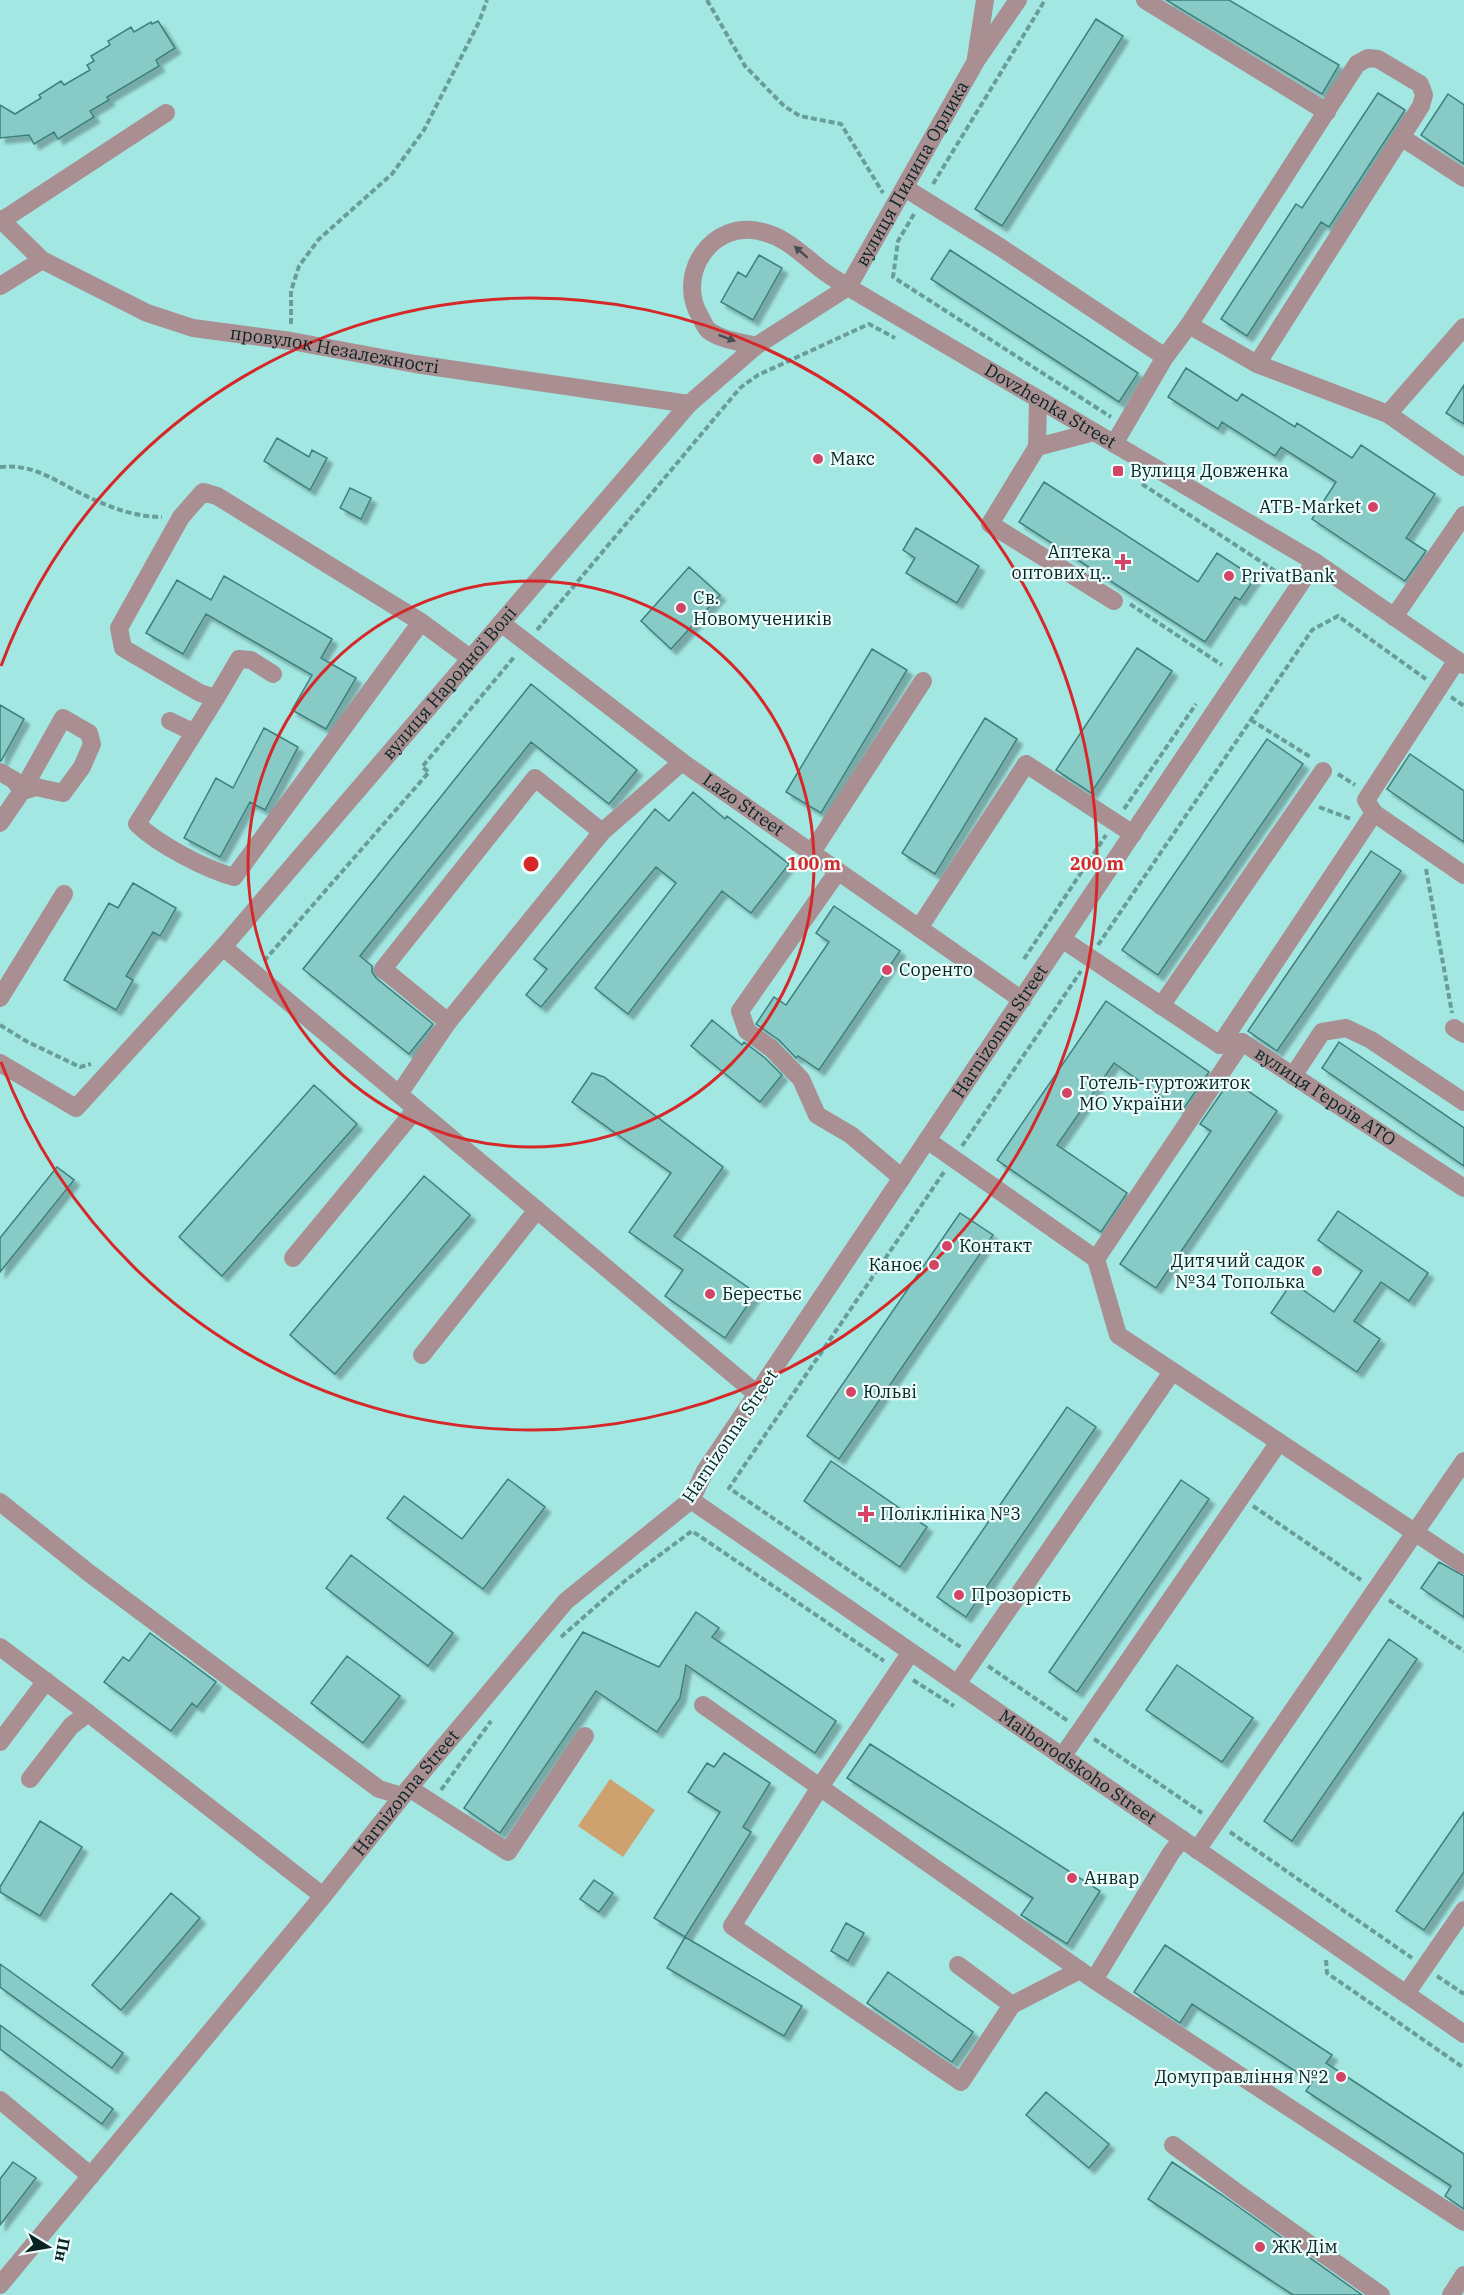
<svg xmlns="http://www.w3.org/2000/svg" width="1464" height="2295" font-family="'IBM Plex Serif',serif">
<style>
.green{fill:#cea26f}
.building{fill:#87cac6;stroke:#3d807d;stroke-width:1.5;filter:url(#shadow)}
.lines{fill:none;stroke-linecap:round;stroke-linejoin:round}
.path{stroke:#689d9a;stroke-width:4;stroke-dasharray:6 3;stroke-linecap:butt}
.minor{stroke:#a98f92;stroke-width:18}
.oneway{fill:#484f4f}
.ring{fill:none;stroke:#d62828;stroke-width:3}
.poi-dot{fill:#d44465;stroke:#ebfefc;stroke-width:2}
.labels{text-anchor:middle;stroke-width:4.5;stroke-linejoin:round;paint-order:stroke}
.street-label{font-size:18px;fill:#072423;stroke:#ebfefc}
.poi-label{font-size:18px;fill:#072423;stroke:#ebfefc;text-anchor:start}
.centre{fill:#d62828;stroke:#ebfefc;stroke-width:3}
.ring-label{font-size:18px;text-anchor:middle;font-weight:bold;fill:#d62828;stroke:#ebfefc;stroke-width:4.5;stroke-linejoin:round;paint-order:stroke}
</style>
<defs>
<filter id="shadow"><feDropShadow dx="5.5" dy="5.5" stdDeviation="1.5" flood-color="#0004"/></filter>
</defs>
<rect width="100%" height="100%" fill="#a3e7e3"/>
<path class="green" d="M 610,1779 L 655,1810 L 623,1857 L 578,1826 Z"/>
<path class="building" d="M 1166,0 L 1229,0 L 1339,65 L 1322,94 Z
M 1096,19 L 1123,36 L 1002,226 L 975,209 Z
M 158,21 L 175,48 L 156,60 L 159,66 L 107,97 L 109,100 L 90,111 L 94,117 L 58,139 L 54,132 L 34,144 L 29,135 L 0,138 L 0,105 L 15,114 L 41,98 L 39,95 L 61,81 L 64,85 L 90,70 L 87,65 L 94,61 L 91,56 L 110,45 L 108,41 L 131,27 L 134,32 L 151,22 L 152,24 Z
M 1378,93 L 1405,110 L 1329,227 L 1321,222 L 1247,336 L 1221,319 L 1296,204 L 1302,208 Z
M 1448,94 L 1464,105 L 1464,164 L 1421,135 Z
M 950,250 L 1138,373 L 1119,402 L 931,279 Z
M 759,255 L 782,268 L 753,320 L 721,302 L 738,272 L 746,277 Z
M 1186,368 L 1237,401 L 1242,394 L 1295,427 L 1297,423 L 1352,458 L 1361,445 L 1435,494 L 1406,538 L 1426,551 L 1405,581 L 1312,519 L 1336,482 L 1281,447 L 1275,456 L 1222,422 L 1218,429 L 1168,397 Z
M 1464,385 L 1464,424 L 1446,413 Z
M 277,438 L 309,457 L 312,450 L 327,458 L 310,490 L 264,461 Z
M 1044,482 L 1198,582 L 1217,553 L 1255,578 L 1240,600 L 1235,597 L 1205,642 L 1019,522 Z
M 350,488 L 371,498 L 361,519 L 340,508 Z
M 916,528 L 979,566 L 957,603 L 906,573 L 915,558 L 903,550 Z
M 689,567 L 720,595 L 671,649 L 641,621 Z
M 224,576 L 332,639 L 321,658 L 356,678 L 326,729 L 292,710 L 312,675 L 206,614 L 183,654 L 146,633 L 177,580 L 211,600 Z
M 1137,648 L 1172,671 L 1091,793 L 1056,770 Z
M 872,649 L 907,670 L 821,813 L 786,792 Z
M 531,684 L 637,770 L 609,804 L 531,742 L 360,956 L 372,966 L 372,972 L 376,978 L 433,1024 L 409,1054 L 303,969 Z
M 0,705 L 24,719 L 1,761 L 0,761 Z
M 985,718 L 1017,739 L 935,874 L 902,853 Z
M 264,728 L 298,747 L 265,810 L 250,802 L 220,857 L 184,838 L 216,778 L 233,788 Z
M 1267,739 L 1303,764 L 1158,975 L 1122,950 Z
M 1410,754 L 1464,791 L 1464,842 L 1387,789 Z
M 693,792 L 725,819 L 727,816 L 789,864 L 751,913 L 722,891 L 628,1014 L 595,988 L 676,883 L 656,867 L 541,1007 L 526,995 L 547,969 L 534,959 L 655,809 L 669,821 Z
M 1371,851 L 1401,871 L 1277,1051 L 1248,1031 Z
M 133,883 L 176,908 L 160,936 L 153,932 L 126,976 L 133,980 L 116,1010 L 64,980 L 109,903 L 118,908 Z
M 834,906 L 900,951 L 819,1070 L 798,1056 L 796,1058 L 779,1040 L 756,1024 L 774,997 L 786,1005 L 829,942 L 816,933 Z
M 1106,1001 L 1209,1072 L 1182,1111 L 1114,1063 L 1057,1145 L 1127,1193 L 1101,1232 L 997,1160 Z
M 712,1020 L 742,1045 L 744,1042 L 765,1058 L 782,1075 L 760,1102 L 691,1046 Z
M 1339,1042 L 1464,1128 L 1464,1166 L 1322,1068 Z
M 592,1073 L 604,1077 L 723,1167 L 674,1236 L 756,1293 L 725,1338 L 665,1296 L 683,1270 L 629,1232 L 671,1173 L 572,1102 Z
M 1231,1079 L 1277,1111 L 1156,1288 L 1120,1264 L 1211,1131 L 1200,1124 Z
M 314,1085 L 357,1124 L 222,1276 L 179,1237 Z
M 57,1167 L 74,1180 L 0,1272 L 0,1238 Z
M 424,1176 L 470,1215 L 335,1374 L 290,1335 Z
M 1338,1211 L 1428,1273 L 1409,1301 L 1381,1282 L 1354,1321 L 1380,1339 L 1357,1372 L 1271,1313 L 1292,1282 L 1334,1312 L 1362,1271 L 1318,1240 Z
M 960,1213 L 993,1235 L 839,1459 L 807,1436 Z
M 1067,1407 L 1096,1427 L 966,1617 L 937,1597 Z
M 831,1461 L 927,1527 L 900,1567 L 804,1501 Z
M 508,1479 L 545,1507 L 483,1589 L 387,1518 L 404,1496 L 462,1539 Z
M 1181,1480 L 1209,1499 L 1077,1692 L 1049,1672 Z
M 351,1555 L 453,1633 L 428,1666 L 326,1588 Z
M 1439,1562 L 1464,1576 L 1464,1617 L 1421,1588 Z
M 696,1612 L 719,1628 L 712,1637 L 836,1721 L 815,1753 L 686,1665 L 680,1698 L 657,1732 L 596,1691 L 500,1833 L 464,1808 L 583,1632 L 659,1667 Z
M 150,1633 L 216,1682 L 197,1707 L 192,1703 L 171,1731 L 104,1682 L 123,1657 L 129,1661 Z
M 1389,1639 L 1417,1659 L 1292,1841 L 1264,1821 Z
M 347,1656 L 400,1696 L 363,1743 L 311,1703 Z
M 1177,1665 L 1253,1718 L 1222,1762 L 1146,1710 Z
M 870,1744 L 1100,1891 L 1067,1944 L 1021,1915 L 1033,1898 L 847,1778 Z
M 724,1753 L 770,1783 L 743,1827 L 751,1832 L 685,1937 L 654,1918 L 720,1812 L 688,1792 L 707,1763 L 714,1767 Z
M 1464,1812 L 1464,1872 L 1424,1930 L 1396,1911 Z
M 40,1821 L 82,1847 L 40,1916 L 0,1892 L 0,1887 Z
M 594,1880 L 613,1893 L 599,1912 L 580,1899 Z
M 171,1893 L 200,1918 L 121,2010 L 92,1985 Z
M 846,1923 L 864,1933 L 848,1961 L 831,1951 Z
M 685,1937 L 802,2006 L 784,2036 L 667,1968 Z
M 1165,1945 L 1332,2055 L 1326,2063 L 1464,2154 L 1464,2209 L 1445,2196 L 1451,2186 L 1306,2091 L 1312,2082 L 1192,2004 L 1180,2023 L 1134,1992 Z
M 0,1964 L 123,2053 L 112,2068 L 0,1987 Z
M 888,1972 L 973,2032 L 952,2062 L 867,2003 Z
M 0,2025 L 113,2109 L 102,2124 L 0,2049 Z
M 1046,2092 L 1109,2144 L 1089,2168 L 1026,2115 Z
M 13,2162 L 36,2178 L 0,2225 L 0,2179 Z
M 1172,2162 L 1222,2195 L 1362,2295 L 1293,2295 L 1148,2199 Z"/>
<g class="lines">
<path class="path" d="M 707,0 L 745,66 L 784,106 L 800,116 L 841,124 L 883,193
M 933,184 L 1045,0
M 914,214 L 898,241 L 893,277 L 1111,417
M 291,324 L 291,291 L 299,266 L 319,239 L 392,174 L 424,130 L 479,22 L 487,0
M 0,467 C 32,464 51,478 78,492 C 104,505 132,517 162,517
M 1142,484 L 1283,576
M 1130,604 L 1222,665
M 537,630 L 740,388 L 758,375 L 869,324 L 895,338
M 1451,697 L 1464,706
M 1251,720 L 1312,758
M 1338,774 L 1355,785
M 1319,807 L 1351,819
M 1124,809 L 1196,704
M 1426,869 L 1452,1013
M 1098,945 L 1312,630 L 1338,616 L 1426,679
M 1024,959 L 1106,835
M 264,961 L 429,772 L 422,767 L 515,656
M 0,1025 L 26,1041 L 80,1067 L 91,1064
M 962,1146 L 1081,971
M 944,1172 L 729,1488 L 962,1648
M 1253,1506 L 1361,1580
M 1389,1600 L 1464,1651
M 561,1637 L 626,1580 L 692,1531 L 884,1661
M 988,1666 L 1068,1721
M 913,1680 L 954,1706
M 1094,1739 L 1202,1813
M 441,1790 L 491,1721
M 1230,1832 L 1412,1958
M 1326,1960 L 1327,1973 L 1464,2068
M 1437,1976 L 1464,1994"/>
<g class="minor">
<path d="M 1145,0 L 1327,112"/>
<path d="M 976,58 L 985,0"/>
<path d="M 1401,137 L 1464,178"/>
<path d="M 905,188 L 1000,247 L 1165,357"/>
<path id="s1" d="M 0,219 L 42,260 L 147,313 L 193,328 L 291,341 L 415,364 L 689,404"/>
<path d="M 1,221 L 166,113"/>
<path d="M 0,286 L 42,260"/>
<path d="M 1189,325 L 1257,364 L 1388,414 L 1464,467"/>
<path id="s2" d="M 756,346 C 741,342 721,340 708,330 C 705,327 703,322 701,318 C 674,275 712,218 763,232 C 786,238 799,252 817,266 C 826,274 837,280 848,287 L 1315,562 L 1464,665"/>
<path d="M 1388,414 L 1464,327"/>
<path d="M 1094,432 L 1037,447 L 990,524 L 1114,601"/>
<path d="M 1114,444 L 1165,357 L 1189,325 L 1357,64 L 1368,58 L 1378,59 L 1420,84 L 1424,95 L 1421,106 L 1257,364"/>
<path d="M 1037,447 L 1038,399"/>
<path d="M 1394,617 L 1464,515"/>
<path d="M 421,622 L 234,877 C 205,869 159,845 137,824 L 216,698 L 200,693 L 123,648 L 119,628 L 181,517 L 203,492 L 217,496 L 421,622 L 470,658"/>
<path id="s3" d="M 501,623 L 682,762 L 1022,1000"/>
<path d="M 216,698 L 239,659 L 251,660 L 273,674"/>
<path d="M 63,718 L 89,733 L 92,744 L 82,767 L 63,793 L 36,787 L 22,791 Z"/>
<path d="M 170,721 L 193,732"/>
<path d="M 0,772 L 14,780 L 22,791 L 0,823"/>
<path d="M 1374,813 L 1464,875"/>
<path d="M 812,852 L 923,681"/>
<path d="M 838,871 L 740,1011 L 747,1031 L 772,1049 L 801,1079 L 817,1115 L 851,1135 L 902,1178"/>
<path d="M 919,928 L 1026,764 L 1133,834"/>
<path id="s4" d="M 1062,939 L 1220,1045 L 1242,1042 L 1464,1188"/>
<path d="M 223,947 L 758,1395"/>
<path d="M 0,998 L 64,894"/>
<path d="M 1161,1006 L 1323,771"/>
<path d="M 448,1022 L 602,832"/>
<path d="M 1454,1028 L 1464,1034"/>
<path d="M 1220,1045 L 1374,813 L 1366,800 L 1457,660"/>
<path id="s5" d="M 0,1063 L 76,1108 L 223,947 L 689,404 L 756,346 L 848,287 L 976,61 L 1018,0"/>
<path d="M 1293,1076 L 1322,1032 L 1346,1028 L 1371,1040 L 1464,1102"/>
<path d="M 399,1094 L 448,1022 L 383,969 L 535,778 L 602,832 L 682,762"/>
<path d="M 927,1140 L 1096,1259 L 1118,1335 L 1464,1565"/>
<path d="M 293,1258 L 416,1109"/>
<path d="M 1096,1259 L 1242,1042"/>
<path d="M 422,1355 L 537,1210"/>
<path id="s6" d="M 691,1500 L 1464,2034"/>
<path d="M 0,1502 L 89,1573 L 379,1789 L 402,1796"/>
<path d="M 0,1647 L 88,1713"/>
<path d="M 911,1652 L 820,1787 L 732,1926 L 961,2082 L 1012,2005 L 958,1965"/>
<path d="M 957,1684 L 1172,1372"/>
<path d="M 703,1705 L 1094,1980"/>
<path d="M 0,1742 L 46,1681"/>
<path d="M 1062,1757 L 1279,1442"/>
<path d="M 30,1779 L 71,1726 L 88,1713 L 323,1896"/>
<path d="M 409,1788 L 508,1852 L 585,1736"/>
<path d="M 1182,1839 L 1171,1853 L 1094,1980 L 1464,2222"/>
<path d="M 1197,1850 L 1464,1461"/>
<path d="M 1406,1994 L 1464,1910"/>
<path d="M 1012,2005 L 1080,1970"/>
<path d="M 0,2100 L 91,2176"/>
<path d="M 1173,2145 L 1239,2194 L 1381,2295"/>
<path id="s7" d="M 0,2285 L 323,1896 L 409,1788 L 566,1601 L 691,1500 L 705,1471 L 1315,562"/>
<path d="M 1451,2295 L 1464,2275"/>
</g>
</g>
<defs><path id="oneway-solid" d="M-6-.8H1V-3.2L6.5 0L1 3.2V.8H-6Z" transform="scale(1.5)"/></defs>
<g class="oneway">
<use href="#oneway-solid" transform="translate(801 252) rotate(-139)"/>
<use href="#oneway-solid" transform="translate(727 338) rotate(21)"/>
</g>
<g class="ring">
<circle cx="531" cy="864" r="283"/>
<path d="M1 666A566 566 0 1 1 1 1062"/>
</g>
<g class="poi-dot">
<circle cx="818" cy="459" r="6"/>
<rect x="1112" y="465" width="12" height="12" rx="3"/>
<circle cx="1373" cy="507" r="6"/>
<path d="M1120 553h6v6h6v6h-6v6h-6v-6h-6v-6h6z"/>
<circle cx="1229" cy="576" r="6"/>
<circle cx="681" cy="608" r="6"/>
<circle cx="887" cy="970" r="6"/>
<circle cx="1067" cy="1093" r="6"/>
<circle cx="947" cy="1246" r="6"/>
<circle cx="934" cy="1265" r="6"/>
<circle cx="1317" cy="1271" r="6"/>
<circle cx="710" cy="1294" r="6"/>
<circle cx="851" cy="1392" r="6"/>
<path d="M863 1505h6v6h6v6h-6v6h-6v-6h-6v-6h6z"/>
<circle cx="959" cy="1595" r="6"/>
<circle cx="1072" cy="1878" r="6"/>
<circle cx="1341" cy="2077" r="6"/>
<circle cx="1260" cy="2247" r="6"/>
</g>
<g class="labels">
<g class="street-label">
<text dy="6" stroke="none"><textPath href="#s5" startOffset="1350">вулиця Пилипа Орлика</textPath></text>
<text dy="6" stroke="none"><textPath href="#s1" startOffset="368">провулок Незалежності</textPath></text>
<text dy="6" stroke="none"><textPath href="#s2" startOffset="538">Dovzhenka Street</textPath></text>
<text dy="6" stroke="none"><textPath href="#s5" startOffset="654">вулиця Народної Волі</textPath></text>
<text dy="6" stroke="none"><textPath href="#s3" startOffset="303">Lazo Street</textPath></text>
<text dy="6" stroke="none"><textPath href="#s7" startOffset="1610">Harnizonna Street</textPath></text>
<text dy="6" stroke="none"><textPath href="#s4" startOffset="312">вулиця Героїв АТО</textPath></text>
<text transform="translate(730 1436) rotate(-56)" y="6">Harnizonna Street</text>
<text dy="6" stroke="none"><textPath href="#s6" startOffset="470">Maiborodskoho Street</textPath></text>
<text dy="6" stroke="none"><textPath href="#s7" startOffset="638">Harnizonna Street</textPath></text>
</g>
<g class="poi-label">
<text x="830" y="465">Макс</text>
<text x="1130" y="477">Вулиця Довженка</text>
<text x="1361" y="513" text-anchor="end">ATB-Market</text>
<text x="1111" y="558" text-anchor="end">Аптека<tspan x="1111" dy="21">оптових ц‥</tspan></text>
<text x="1241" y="582">PrivatBank</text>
<text x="693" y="604">Св.<tspan x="693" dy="21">Новомучеників</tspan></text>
<text x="899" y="976">Соренто</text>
<text x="1079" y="1089">Готель-гуртожиток<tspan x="1079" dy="21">МО України</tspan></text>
<text x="959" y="1252">Контакт</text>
<text x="1305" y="1267" text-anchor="end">Дитячий садок<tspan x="1305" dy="21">№34 Тополька</tspan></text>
<text x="922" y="1271" text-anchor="end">Каноє</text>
<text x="722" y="1300">Берестьє</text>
<text x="863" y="1398">Юльві</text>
<text x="880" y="1520">Поліклініка №3</text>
<text x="971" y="1601">Прозорість</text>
<text x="1084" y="1884">Анвар</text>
<text x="1329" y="2083" text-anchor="end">Домуправління №2</text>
<text x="1272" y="2253">ЖК Дім</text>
</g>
</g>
<circle cx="531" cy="864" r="9" class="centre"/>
<g class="ring-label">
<text x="814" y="870">100 m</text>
<text x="1097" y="870">200 m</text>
</g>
<g transform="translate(48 2247) rotate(101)" stroke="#ebfefc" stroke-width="4.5" paint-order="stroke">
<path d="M0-4.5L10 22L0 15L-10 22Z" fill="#072423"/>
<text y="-9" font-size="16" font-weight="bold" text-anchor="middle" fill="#072423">Пн</text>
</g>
</svg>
